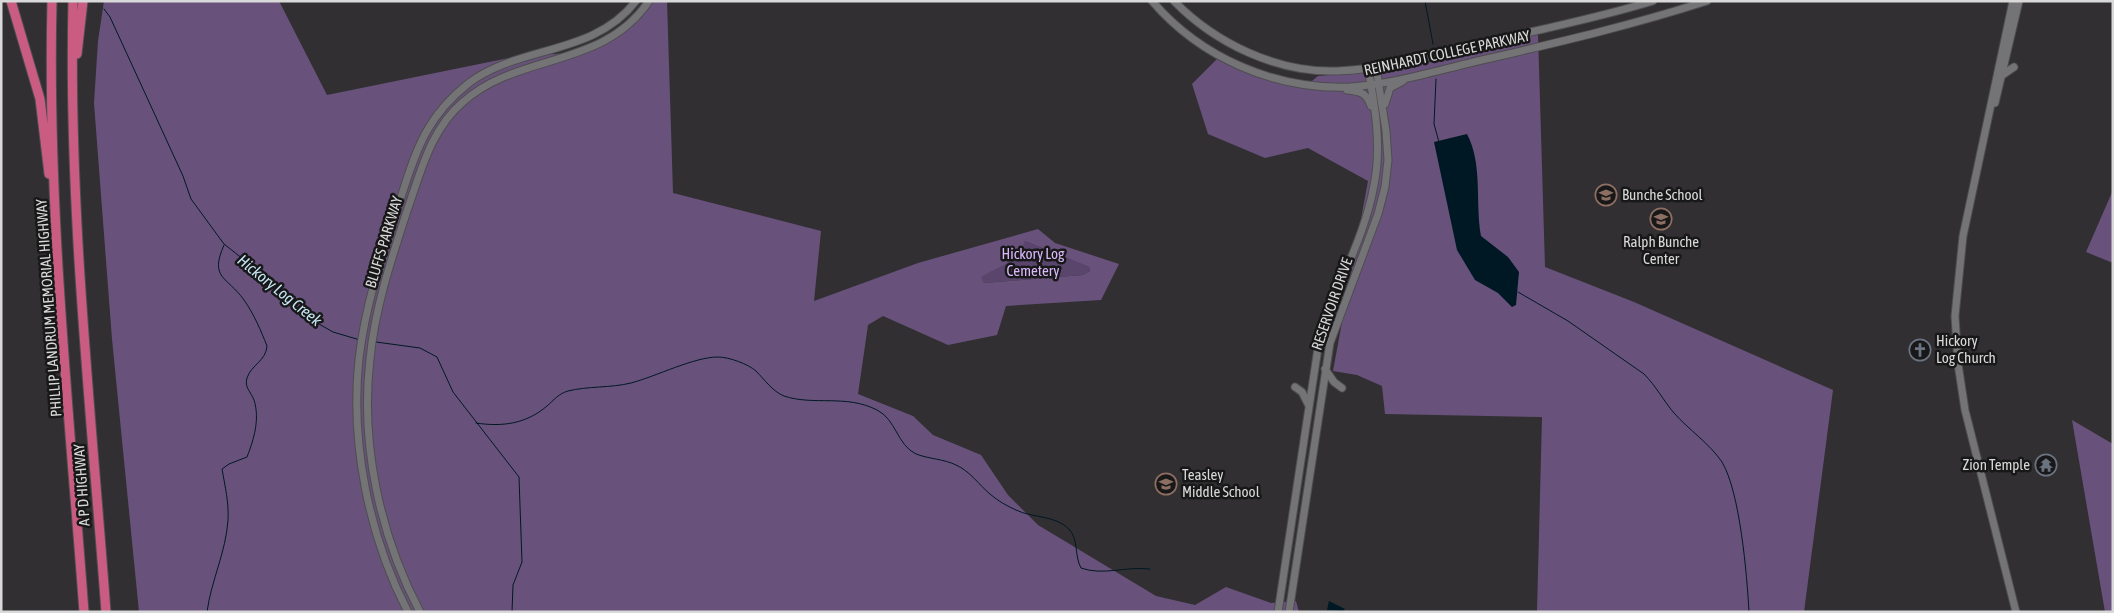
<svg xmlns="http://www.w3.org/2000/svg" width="2114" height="613" font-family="'Asap Condensed',sans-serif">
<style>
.green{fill:#5a466c}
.forest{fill:#68527c;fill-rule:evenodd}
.water{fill:#001823}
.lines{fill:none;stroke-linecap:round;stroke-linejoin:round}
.stream{stroke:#001823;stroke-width:1}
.secondary-casing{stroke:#4e4d50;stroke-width:9}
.highway-casing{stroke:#4e4d50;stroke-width:11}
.secondary{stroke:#747375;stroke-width:7}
.highway{stroke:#cb5c81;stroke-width:9}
.labels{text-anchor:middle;stroke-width:5;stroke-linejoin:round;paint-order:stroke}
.street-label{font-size:15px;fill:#d9d9da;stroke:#181819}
.poi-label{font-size:15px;fill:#d9d9da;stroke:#181819;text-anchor:start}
.park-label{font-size:15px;fill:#dbb8fc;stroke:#181819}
.water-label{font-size:16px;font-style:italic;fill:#c5e7f5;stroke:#181819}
</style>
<rect width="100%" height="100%" fill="#312f32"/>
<path class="green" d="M 1025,241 L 1089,267 L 1090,271 L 1083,275 L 984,283 L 980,277 Z"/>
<path class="forest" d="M 104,1 L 279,1 L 327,95 L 514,57 L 568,53 L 614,34 L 638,15 L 647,1 L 667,1 L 673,193 L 821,231 L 814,301 L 918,263 L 1038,229 L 1055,243 L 1119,264 L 1101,300 L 1006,306 L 997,335 L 948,345 L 883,316 L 868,325 L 858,394 L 913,416 L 933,435 L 981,455 L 1008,495 L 1038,525 L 1156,596 L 1195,605 L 1226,587 L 1271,603 L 1296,601 L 1299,612 L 139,612 L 112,339 L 94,103 L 98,41 ZM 1025,241 L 1089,267 L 1090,271 L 1083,275 L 984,283 L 981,277 C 1001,265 1015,264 1025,241 Z
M 1538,34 L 1545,267 L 1634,302 L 1833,390 L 1804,612 L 1537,612 L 1542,417 L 1385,414 L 1382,386 L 1357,375 L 1333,371 L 1368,181 L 1308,148 L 1265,158 L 1208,134 L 1192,84 L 1220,56 L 1267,77 L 1307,85 L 1318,76 L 1407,68 Z
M 2113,190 L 2113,263 L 2086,252 Z
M 2072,420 L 2113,444 L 2113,612 L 2105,612 Z"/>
<path class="water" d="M 1467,134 C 1483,164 1475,203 1481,236 L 1508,257 L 1519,272 L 1516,305 L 1512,307 L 1498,293 L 1475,280 L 1457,250 L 1434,142 Z
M 1329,601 L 1345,609 L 1343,611 L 1327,610 Z"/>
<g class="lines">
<path class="stream" d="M 1425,1 L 1433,44
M 104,9 L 110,17 L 183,176 L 191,199 L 224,244 L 281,289 L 312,320 L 333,332 L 360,340
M 1436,79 L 1434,124 L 1439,142
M 1518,292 L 1568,321 L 1644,374 C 1656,386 1663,400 1674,413 C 1689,430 1709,443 1722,462 C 1740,492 1747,575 1749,612
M 376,342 L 420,348 L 437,357 L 453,392 L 519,477 L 522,562 L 513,585 L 512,612
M 476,423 C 502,427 526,424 547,406 C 554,400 558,394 568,391 C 588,386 611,388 631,383 C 657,376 694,357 718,357 C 729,357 748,364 756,371 C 765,380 772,391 784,396 C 814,406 846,394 877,410 C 896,419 897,445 916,454 C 929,459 944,459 956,465 C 970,471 979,485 990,494 C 998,501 1007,506 1016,510 C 1032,518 1055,515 1069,529 C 1079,540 1074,555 1081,568 C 1103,576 1126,566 1150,569
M 207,612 C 211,581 226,552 228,520 C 229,503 225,486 222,469 L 229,464 L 247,457 C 254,439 260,419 254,400 C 251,392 244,387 247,378 C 251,365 266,361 267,346 C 261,331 254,314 244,300 C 227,276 209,279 224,245"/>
<g class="secondary-casing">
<path id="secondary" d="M 1152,1 C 1201,58 1275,90 1350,87 C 1397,84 1445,68 1491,58 C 1564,41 1636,24 1707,1
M 1174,1 C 1215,43 1277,73 1337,71 C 1388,69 1438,54 1487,42 C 1542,29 1598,18 1653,1
M 2013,1 L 1963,236 L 1955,316 L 1958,364 L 1965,410 L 2016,612
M 2001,76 L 2014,67
M 1347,90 C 1360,91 1367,93 1371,106
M 1995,103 L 2019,1
M 1385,104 L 1390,88 L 1403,81
M 1325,369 L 1334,382 L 1342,388
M 1295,387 L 1302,392 L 1308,404
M 408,612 C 369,537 350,443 359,359 C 365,307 381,258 397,209 C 415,156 422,120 469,83 C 519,45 594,56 636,1
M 420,612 C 380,536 360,444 370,359 C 375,307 392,257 408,208 C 421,171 431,129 463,102 C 519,52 603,69 649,1
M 1278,612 L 1318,348 C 1332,292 1364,242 1374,185 C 1382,147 1375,106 1368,68
M 1289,612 L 1330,343 L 1378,214 L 1385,187 L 1388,160 L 1386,131 L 1376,67"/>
</g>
<g class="highway-casing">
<path id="highway" d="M 11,1 L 40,99 L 49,174
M 52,1 C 47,205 69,409 84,612
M 73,1 C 68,205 91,409 106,612
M 77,54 L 83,1"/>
</g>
<use href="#secondary" class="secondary"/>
<use href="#highway" class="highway"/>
</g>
<defs>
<g id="school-ring" transform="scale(1.125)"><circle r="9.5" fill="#181819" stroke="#8d6e63" stroke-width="1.5"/><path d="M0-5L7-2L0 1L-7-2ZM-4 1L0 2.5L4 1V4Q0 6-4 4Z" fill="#8d6e63"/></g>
<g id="church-ring" transform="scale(1.125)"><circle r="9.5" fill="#181819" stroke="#6b7280" stroke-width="1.5"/><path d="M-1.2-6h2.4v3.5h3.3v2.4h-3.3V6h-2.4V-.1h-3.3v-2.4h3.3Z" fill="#6b7280"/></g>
<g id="temple-ring" transform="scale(1.125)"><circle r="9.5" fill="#181819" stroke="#6b7280" stroke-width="1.5"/><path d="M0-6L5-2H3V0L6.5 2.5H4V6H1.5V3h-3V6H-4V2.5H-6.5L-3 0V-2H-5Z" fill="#6b7280"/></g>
</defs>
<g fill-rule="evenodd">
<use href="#school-ring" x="1606" y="195"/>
<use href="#school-ring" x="1661" y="219"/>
<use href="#church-ring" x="1920" y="350"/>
<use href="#temple-ring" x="2046" y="465"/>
<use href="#school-ring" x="1166" y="484"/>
</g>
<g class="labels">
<g class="street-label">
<text transform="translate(1447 53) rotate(-12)" y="5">REINHARDT COLLEGE PARKWAY</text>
<text transform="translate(384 242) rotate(-73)" y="5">BLUFFS PARKWAY</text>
<text transform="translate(1332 304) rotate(-71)" y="5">RESERVOIR DRIVE</text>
<text transform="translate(49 308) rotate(-94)" y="5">PHILLIP LANDRUM MEMORIAL HIGHWAY</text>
<text transform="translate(82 485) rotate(-94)" y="5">A P D HIGHWAY</text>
</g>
<g class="poi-label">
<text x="1622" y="200">Bunche School</text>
<text x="1661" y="247" text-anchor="middle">Ralph Bunche<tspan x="1661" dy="17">Center</tspan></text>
<text x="1936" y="346">Hickory<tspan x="1936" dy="17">Log Church</tspan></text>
<text x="2030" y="470" text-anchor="end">Zion Temple</text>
<text x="1182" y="480">Teasley<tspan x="1182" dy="17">Middle School</tspan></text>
</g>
<g class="park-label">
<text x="1033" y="259">Hickory Log<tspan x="1033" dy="17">Cemetery</tspan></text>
</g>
<g class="water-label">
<text transform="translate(280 290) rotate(39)" y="6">Hickory Log Creek</text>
</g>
</g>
<rect width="2114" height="613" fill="none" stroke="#d9d9da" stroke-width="5"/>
</svg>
